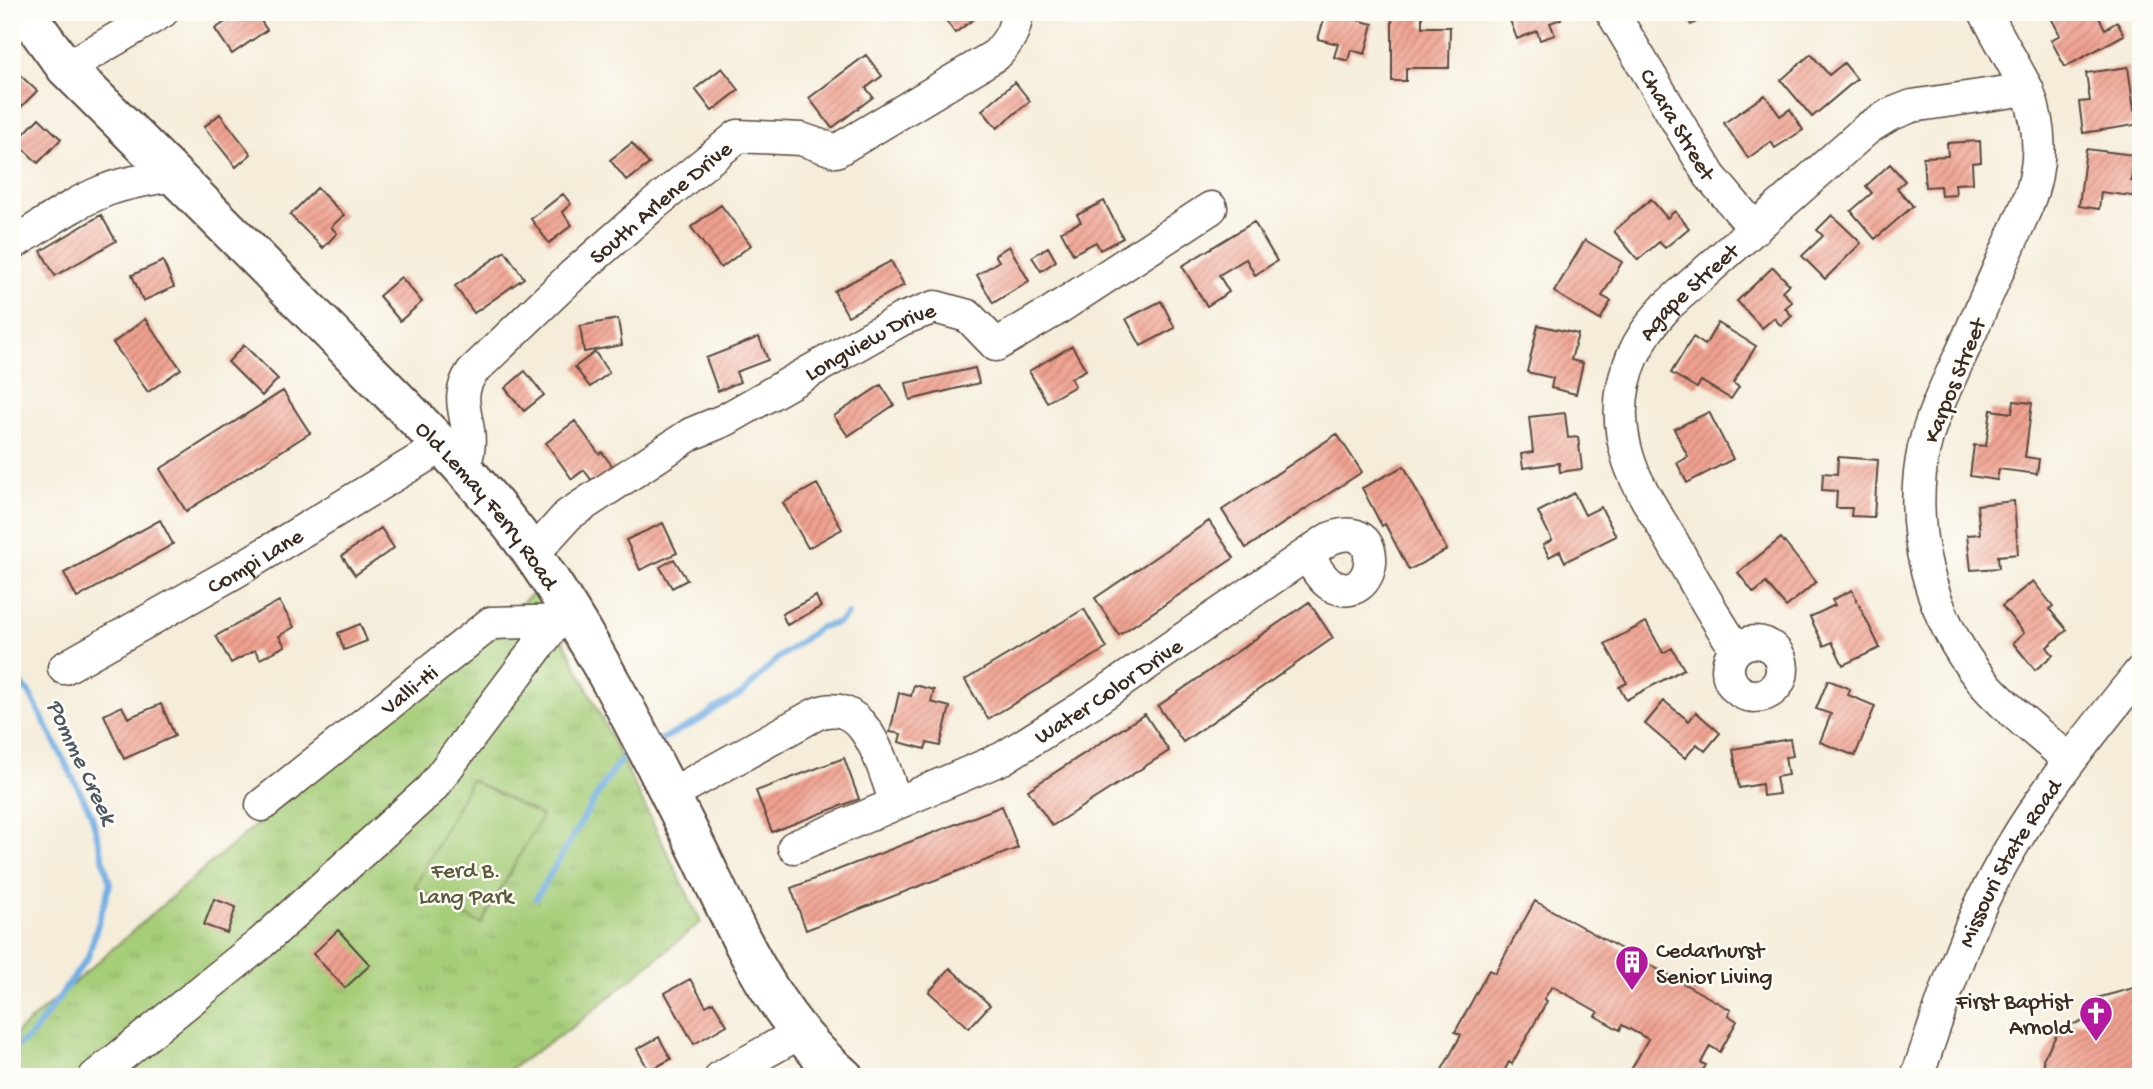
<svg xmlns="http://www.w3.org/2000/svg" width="2153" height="1089" font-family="'Gochi Hand',sans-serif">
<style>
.grass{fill:url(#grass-tufts);stroke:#707c4b;stroke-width:2}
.garden{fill:#a6cd78;stroke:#707c4b;stroke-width:2}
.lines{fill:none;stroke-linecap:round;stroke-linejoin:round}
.stream{stroke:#71aee3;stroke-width:6}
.building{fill:url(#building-hatch)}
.minor-casing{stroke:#57473a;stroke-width:35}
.major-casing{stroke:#57473a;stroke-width:42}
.minor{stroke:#fff;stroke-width:32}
.major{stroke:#fff;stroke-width:38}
.labels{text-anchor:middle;stroke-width:5;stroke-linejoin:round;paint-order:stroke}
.street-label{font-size:23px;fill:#3b2a1e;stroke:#fdfcf7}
.park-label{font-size:23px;fill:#5b5b39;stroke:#fdfcf7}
.poi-label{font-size:23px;fill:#3b2a1e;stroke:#fdfcf7;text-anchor:start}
.water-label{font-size:24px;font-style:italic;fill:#4e5863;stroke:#fdfcf7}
</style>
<defs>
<pattern id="grass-tufts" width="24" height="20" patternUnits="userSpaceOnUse" patternTransform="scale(1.75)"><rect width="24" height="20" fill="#a6cd78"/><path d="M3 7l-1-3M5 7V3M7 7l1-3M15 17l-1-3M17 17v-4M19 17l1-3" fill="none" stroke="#90b067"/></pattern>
<pattern id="building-hatch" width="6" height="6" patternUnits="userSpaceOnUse" patternTransform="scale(1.75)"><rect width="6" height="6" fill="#f0a190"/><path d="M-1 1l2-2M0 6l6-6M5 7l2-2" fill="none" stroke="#c48375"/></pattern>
</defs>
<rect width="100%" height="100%" fill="#fdfcf7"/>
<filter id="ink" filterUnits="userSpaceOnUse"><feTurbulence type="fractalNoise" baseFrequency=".0143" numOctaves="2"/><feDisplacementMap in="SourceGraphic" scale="14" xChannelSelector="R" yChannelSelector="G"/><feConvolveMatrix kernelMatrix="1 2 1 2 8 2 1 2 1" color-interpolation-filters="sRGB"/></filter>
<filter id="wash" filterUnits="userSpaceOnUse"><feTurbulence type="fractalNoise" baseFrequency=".00686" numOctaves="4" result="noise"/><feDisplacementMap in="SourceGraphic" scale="28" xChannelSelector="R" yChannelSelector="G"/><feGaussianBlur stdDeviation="1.57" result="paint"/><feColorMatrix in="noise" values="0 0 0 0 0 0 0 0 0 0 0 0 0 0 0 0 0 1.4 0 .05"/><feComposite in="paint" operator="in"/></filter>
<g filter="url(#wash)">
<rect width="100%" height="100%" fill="#f5edda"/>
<path class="grass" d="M 537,590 L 573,659 L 701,922 L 574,1026 L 498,1077 L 12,1077 L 12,1037 L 207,866 Z"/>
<path class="garden" d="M 471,780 L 542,816 L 481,924 L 415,887 Z"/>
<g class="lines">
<path class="stream" d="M 12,672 L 30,694 L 91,813 L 110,884 L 88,957 L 32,1035 L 12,1050
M 658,741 L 700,720 L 716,708 L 743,693 L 778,658 L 801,641 L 820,627 L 838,623 L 848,614
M 536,898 L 605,782 L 626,753"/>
</g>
<g id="blocks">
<path class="building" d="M 240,12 L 255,12 L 267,30 L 232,54 L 215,29 Z
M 940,12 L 983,12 L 955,33 Z
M 1272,12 L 1292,12 L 1288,20 Z
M 1317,12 L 1351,12 L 1349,18 L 1373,24 L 1365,54 L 1351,50 L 1348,61 L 1334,57 L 1338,44 L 1318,39 L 1324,19 L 1316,17 Z
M 1507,12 L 1559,12 L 1561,19 L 1550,23 L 1555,35 L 1540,40 L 1537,31 L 1517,39 Z
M 1684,12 L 1714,12 L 1691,25 Z
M 2048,12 L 2096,12 L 2105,29 L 2117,22 L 2124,35 L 2065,67 L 2051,40 L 2060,35 Z
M 1392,15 L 1422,15 L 1422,27 L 1450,27 L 1449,68 L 1406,68 L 1406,81 L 1392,81 Z
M 1811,54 L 1829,75 L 1844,63 L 1857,79 L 1812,117 L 1781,80 Z
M 866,55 L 882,76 L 866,88 L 873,97 L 832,128 L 809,98 Z
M 2128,67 L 2134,110 L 2141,109 L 2141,124 L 2083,133 L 2079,102 L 2090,101 L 2086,73 Z
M 722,68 L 739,90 L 712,111 L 695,89 Z
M 20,75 L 37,91 L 16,112 L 12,108 L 12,83 Z
M 1015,82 L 1030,101 L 997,128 L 982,110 Z
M 1765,95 L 1780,116 L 1790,109 L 1803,130 L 1775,148 L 1771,142 L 1748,158 L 1724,123 Z
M 220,114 L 251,154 L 236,167 L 204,127 Z
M 39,118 L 61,139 L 38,163 L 16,142 Z
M 1980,141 L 1981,162 L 1972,163 L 1973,183 L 1955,184 L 1956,195 L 1941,196 L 1940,186 L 1925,187 L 1923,157 L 1948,156 L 1947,143 Z
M 632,143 L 649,164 L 627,181 L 610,160 Z
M 2086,149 L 2134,155 L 2131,181 L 2141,182 L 2139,197 L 2101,192 L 2099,209 L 2079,206 Z
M 1890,164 L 1905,181 L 1897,188 L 1913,206 L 1875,239 L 1851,211 L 1872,193 L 1866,186 Z
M 317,188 L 344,215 L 331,227 L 337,233 L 323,248 L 290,215 Z
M 563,194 L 571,204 L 562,212 L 572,225 L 549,243 L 531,219 Z
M 1651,199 L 1667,218 L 1675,211 L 1689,228 L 1665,248 L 1659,242 L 1638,260 L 1614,231 Z
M 1104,201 L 1123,238 L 1100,250 L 1096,242 L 1073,254 L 1061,231 L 1081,222 L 1077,215 Z
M 721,205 L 751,245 L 721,268 L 691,227 Z
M 101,215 L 116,241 L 55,276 L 41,251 Z
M 1832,215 L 1861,243 L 1825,279 L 1802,256 L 1823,236 L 1817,230 Z
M 1254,222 L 1277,261 L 1255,275 L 1246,259 L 1219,275 L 1229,292 L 1207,306 L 1182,266 Z
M 1585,240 L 1622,262 L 1602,296 L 1611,301 L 1600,320 L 1554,292 Z
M 1009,246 L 1029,281 L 993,303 L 977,275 L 999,261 L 995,255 Z
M 1048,247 L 1056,261 L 1041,271 L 1032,257 Z
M 505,251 L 524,278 L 474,313 L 455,286 Z
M 163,261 L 174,287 L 143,301 L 132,275 Z
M 891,261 L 904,285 L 848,316 L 834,291 Z
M 1773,267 L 1789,284 L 1782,291 L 1792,302 L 1785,308 L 1792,316 L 1781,326 L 1774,318 L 1762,328 L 1737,301 Z
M 401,277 L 422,302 L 400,321 L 379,296 Z
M 1161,301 L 1175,328 L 1141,346 L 1126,319 Z
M 145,319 L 181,369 L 148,392 L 113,343 Z
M 618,319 L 622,345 L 584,352 L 580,326 Z
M 1718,323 L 1756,346 L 1733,383 L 1739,387 L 1731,399 L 1701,381 L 1697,388 L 1671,373 L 1693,337 L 1705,345 Z
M 1538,325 L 1578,334 L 1571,360 L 1583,363 L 1576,394 L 1551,388 L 1553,378 L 1527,372 Z
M 759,337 L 768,360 L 736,372 L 740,382 L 718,391 L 706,358 Z
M 244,345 L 278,379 L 262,396 L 228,362 Z
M 1072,346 L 1086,370 L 1071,378 L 1075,386 L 1047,402 L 1029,371 Z
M 595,352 L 609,373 L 590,387 L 575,367 Z
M 975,368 L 979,383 L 910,400 L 906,383 Z
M 525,371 L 544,395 L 524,411 L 505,388 Z
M 881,385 L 894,405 L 848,436 L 834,416 Z
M 283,391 L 310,433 L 186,511 L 160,469 Z
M 2014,401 L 2032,403 L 2025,457 L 2039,459 L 2037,474 L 1999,469 L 1997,480 L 1970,476 L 1974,445 L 1986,446 L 1991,410 L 2012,413 Z
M 1709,412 L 1733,459 L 1687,483 L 1677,463 L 1688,457 L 1674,429 Z
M 1565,413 L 1568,438 L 1578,437 L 1582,469 L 1560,472 L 1559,463 L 1523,468 L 1521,454 L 1533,452 L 1529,417 Z
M 575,421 L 599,454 L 602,452 L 615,470 L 595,485 L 584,470 L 572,479 L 546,443 Z
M 1337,434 L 1362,472 L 1246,548 L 1222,510 Z
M 1838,457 L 1878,460 L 1874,517 L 1851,516 L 1852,508 L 1836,508 L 1837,491 L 1822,490 L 1823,473 L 1837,474 Z
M 1404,466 L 1447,550 L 1409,570 L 1385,524 L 1382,526 L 1362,488 Z
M 817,484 L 842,529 L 808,548 L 783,503 Z
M 1574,493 L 1585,515 L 1601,507 L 1616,536 L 1565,562 L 1560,551 L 1549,557 L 1543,545 L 1552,540 L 1538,512 Z
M 2014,501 L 2018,554 L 1998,556 L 1999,568 L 1971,570 L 1967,535 L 1980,534 L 1977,505 Z
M 160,520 L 173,544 L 77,598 L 64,573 Z
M 1209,521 L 1234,558 L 1119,635 L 1095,598 Z
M 663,523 L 677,553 L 640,570 L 626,540 Z
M 381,528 L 394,548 L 355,575 L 342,556 Z
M 1781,538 L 1816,582 L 1786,607 L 1766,583 L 1754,593 L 1738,573 Z
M 674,559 L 687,580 L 672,588 L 660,567 Z
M 2033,581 L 2053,606 L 2049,609 L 2067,630 L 2047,647 L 2053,655 L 2035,670 L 2013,643 L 2024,633 L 2002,606 Z
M 1852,590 L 1880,648 L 1843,665 L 1832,642 L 1824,646 L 1810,617 L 1835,605 L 1832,600 Z
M 816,596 L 821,607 L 787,625 L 782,614 Z
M 279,601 L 294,627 L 279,636 L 285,646 L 260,659 L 255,650 L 231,663 L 216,636 Z
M 1309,602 L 1333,638 L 1183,742 L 1158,706 Z
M 1084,609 L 1107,648 L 988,719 L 965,680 Z
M 1646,622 L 1663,653 L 1672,648 L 1684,669 L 1626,700 L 1619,687 L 1627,683 L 1605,644 Z
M 360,624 L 367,641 L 344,650 L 338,633 Z
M 1828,680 L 1850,689 L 1848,695 L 1875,706 L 1855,756 L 1820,742 L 1831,714 L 1816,709 Z
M 914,685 L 934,690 L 931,702 L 950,707 L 940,746 L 927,743 L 925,749 L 899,742 L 901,734 L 890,732 L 899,693 L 911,696 Z
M 1664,701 L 1689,721 L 1696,712 L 1720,733 L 1705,751 L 1697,744 L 1685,758 L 1645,724 Z
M 161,704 L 175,736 L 124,759 L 104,715 L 122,706 L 128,718 Z
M 1145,714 L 1169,751 L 1052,826 L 1028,790 Z
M 1790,739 L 1793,756 L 1785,757 L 1788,775 L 1776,777 L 1779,794 L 1763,796 L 1762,784 L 1739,788 L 1733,749 Z
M 844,758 L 859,799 L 772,832 L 756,791 Z
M 1002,806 L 1018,848 L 806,930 L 791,888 Z
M 214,899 L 236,907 L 227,933 L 204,925 Z
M 1535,901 L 1731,1010 L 1728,1015 L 1737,1021 L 1720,1052 L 1710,1046 L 1701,1063 L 1706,1065 L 1699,1077 L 1627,1077 L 1648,1039 L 1622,1025 L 1620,1030 L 1595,1016 L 1598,1012 L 1552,986 L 1544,999 L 1547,1001 L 1512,1064 L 1509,1062 L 1501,1077 L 1438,1077 L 1461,1035 L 1455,1032 L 1489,970 L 1495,973 Z
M 338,930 L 370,965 L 345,988 L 313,954 Z
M 950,968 L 990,1005 L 969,1028 L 929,992 Z
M 690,979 L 706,1006 L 713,1002 L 727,1025 L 694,1044 L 665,993 Z
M 2137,987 L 2141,990 L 2141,1077 L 2047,1077 L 2043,1059 L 2061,1027 L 2103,1016 L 2097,998 Z
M 659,1037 L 671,1059 L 649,1071 L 637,1049 Z"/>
</g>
</g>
<g filter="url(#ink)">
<use href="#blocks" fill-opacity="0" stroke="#57473a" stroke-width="2"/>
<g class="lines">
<g class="minor-casing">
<g id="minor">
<path id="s1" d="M 1612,12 L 1710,176 L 1755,229"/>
<path d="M 1985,12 L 2027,89 C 2042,128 2043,166 2027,205 C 2006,253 1984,301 1963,350 C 1948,382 1932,414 1924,448 C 1907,529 1930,618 1983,682 C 2008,711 2041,735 2069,760"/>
<path d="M 66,68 L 162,12"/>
<path d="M 12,244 C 42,226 71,204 104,191 C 126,182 151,179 174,175"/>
<path id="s2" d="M 463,467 C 465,462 468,456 468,451 C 473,420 452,401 472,372 L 572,276 L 652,206 L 738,136 L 801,139 L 836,151 L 996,55 C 1009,41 1015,31 1017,12"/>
<path id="s3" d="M 533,554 L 568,515 L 691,434 L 725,420 L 902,319 L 935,307 L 968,316 L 996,345 L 1052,312 L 1211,208"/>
<circle cx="1755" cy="669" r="27"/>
<path id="s4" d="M 1736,649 C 1713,615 1693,579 1673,543 C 1659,518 1636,486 1628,458 C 1610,400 1626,350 1667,306 L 1868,128 L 1889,115 L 1912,106 L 2027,89"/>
<path id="s5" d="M 64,668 L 233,573 L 442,446"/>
<path d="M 670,795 L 816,714 C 867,693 883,769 896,803"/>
<path id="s6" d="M 262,805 L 491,623 L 572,621"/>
<path id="s7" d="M 794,847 L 1003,758 L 1093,701 L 1329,539 C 1390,513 1377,611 1331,585 C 1321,579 1314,565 1307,555"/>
<path d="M 95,1077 L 261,943 L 431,789 L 557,621"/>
<path d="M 721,1077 L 799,1033"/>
<path id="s8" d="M 1917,1077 C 1937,1020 1956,957 1982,902 C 2022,817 2082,744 2141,671"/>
</g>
</g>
<g class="major-casing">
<g id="major">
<path id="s9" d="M 25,12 L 66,68 C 162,163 259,259 354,356 C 416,419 480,480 531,552 C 591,638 643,740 690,834 C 734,921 767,1013 844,1077"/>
</g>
</g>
<use href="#minor" class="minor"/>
<use href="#major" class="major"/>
</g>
</g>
<defs>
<g id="building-pin" transform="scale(1.75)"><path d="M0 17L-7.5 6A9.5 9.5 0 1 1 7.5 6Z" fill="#b5179e" stroke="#fdfcf7"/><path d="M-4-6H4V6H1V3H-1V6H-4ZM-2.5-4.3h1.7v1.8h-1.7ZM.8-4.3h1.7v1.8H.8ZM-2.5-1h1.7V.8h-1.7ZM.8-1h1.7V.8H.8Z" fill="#fff"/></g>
<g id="church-pin" transform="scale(1.75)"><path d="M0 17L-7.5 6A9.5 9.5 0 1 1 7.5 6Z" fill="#b5179e" stroke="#fdfcf7"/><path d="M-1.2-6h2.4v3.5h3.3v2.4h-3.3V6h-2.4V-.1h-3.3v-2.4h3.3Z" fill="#fff"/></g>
</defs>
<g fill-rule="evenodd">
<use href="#building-pin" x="1632" y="962"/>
<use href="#church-pin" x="2096" y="1013"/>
</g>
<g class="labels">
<g class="street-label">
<text dy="8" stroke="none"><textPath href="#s1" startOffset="130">Chara Street</textPath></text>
<text dy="8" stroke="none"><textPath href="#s2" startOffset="352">South Arlene Drive</textPath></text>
<text dy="8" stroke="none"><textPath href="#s4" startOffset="410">Agape Street</textPath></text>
<text dy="8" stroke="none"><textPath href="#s3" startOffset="402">Longview Drive</textPath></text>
<text transform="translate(1953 380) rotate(-68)" y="8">Karpos Street</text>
<text dy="8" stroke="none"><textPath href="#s9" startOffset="677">Old Lemay Ferry Road</textPath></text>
<text dy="8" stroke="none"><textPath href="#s5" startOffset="219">Compi Lane</textPath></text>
<text dy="8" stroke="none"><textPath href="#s6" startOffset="187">Valli-Hi</textPath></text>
<text dy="8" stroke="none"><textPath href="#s7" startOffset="352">Water Color Drive</textPath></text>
<text dy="8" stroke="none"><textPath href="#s8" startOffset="234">Missouri State Road</textPath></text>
</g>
<g class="park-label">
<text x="466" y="877">Ferd B.<tspan x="466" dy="26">Lang Park</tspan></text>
</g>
<g class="poi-label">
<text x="1656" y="957">Cedarhurst<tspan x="1656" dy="26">Senior Living</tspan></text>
<text x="2072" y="1008" text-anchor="end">First Baptist<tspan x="2072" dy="26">Arnold</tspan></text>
</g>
<g class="water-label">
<text transform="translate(83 761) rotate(65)" y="8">Pomme Creek</text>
</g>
</g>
<rect width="2153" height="1089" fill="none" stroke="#fdfcf7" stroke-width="42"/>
</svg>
